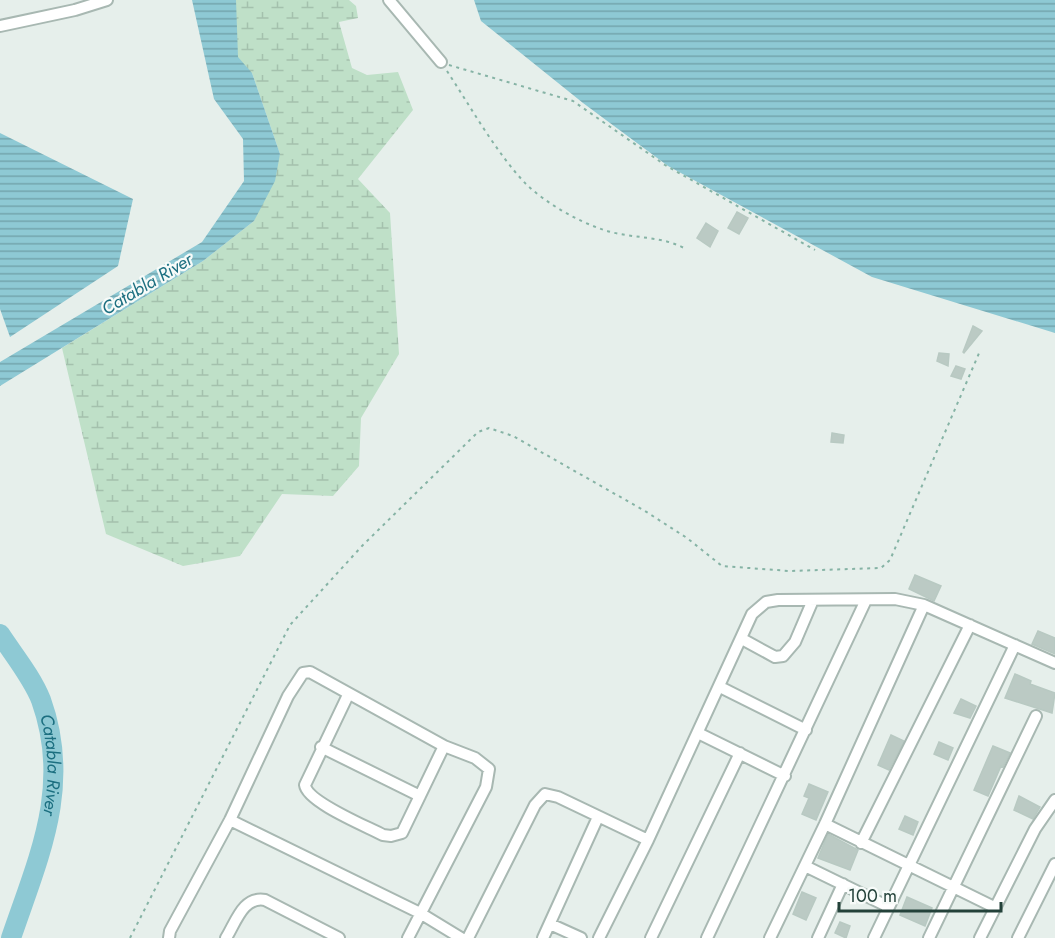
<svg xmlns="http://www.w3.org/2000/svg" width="1055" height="938" font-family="Jost,sans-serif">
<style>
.wetland{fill:url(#wetland-marsh)}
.water{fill:url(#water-rules)}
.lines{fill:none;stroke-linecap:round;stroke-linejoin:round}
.river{stroke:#8ec9d4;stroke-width:20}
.building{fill:#bbcac4;stroke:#b8c9c2;stroke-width:1.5}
.street-casing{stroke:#a8b8b2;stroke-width:14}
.path{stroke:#86b3a5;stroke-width:2;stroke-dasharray:3 4.5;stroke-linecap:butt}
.street{stroke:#fff;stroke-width:10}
.labels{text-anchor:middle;stroke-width:4.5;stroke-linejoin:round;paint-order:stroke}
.water-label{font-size:18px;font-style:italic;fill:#1c6f80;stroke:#f7fbf9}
</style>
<defs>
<pattern id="wetland-marsh" width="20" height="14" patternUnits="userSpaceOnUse" patternTransform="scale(1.5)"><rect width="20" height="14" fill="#bfe0c8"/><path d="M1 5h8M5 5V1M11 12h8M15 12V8" fill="none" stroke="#a4c1ad"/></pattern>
<pattern id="water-rules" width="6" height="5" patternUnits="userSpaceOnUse" patternTransform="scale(1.5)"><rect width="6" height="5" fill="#8ec9d4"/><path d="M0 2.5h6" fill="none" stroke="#74a5ad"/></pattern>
</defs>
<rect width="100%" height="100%" fill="#e6efeb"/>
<path class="wetland" d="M 208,0 L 349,0 L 356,6 L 358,18 L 339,22 L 352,68 L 367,75 L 398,72 L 413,110 L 358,179 L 390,213 L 399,354 L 361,418 L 359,466 L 333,496 L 282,494 L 240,556 L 183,566 L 106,534 L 62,348 L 203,261 L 254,221 L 280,154 L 252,73 L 228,72 Z"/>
<path class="water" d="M 192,0 L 236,0 L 238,57 L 252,73 L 280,154 L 275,181 L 254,221 L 203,261 L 0,386 L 0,362 L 202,242 L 244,181 L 243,139 L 214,99 Z
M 474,0 L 1055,0 L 1055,333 L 872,277 L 668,166 L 583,103 L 481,21 Z
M 0,133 L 133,199 L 118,266 L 10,337 L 0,309 Z"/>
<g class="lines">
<path class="river" id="s1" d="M 0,634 C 13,654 32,677 41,700 C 72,786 39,856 11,938"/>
</g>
<path class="building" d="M 737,212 L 748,218 L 739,234 L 728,228 Z
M 706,223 L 718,231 L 710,247 L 697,238 Z
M 973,326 L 982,331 L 964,353 L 963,352 Z
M 939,353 L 949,354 L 948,366 L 937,361 Z
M 956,366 L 965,369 L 961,379 L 951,376 Z
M 832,433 L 844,435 L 843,443 L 831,442 Z
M 915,575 L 941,586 L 934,601 L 909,589 Z
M 1038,631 L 1055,638 L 1055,654 L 1032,644 Z
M 1015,674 L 1031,681 L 1030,684 L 1055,693 L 1052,713 L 1005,698 Z
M 961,699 L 976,706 L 970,718 L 954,713 Z
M 891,735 L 904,741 L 889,770 L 878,765 Z
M 939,742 L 953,748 L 948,760 L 934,754 Z
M 993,746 L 1010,753 L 1003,767 L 1001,766 L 988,796 L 974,790 Z
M 809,784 L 828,792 L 816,820 L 802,814 L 809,798 L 804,796 Z
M 1019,796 L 1040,807 L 1033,819 L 1014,810 Z
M 905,816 L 918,822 L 913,835 L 899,829 Z
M 828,834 L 858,850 L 850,870 L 818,858 Z
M 802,892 L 816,898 L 806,920 L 793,914 Z
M 907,897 L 932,908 L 925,926 L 900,915 Z
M 840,922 L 850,926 L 846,938 L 835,933 Z"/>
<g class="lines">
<g class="street-casing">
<path id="street" d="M 389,0 L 441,62
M 0,26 L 75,10 L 107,0
M 742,639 L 775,657 L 783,656 L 795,642 L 813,600
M 720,687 L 806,730
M 348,695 L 305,785 C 307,802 366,826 383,835 L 391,836 L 402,833 L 444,746
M 698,733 L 785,776
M 321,747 L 420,796
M 230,820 L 420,913 L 461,938
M 825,824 L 994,907
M 861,843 L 970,625
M 805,866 L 889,907
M 550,924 L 581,938
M 169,938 L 170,931 L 230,820 L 288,696 L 303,673 L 310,672 L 444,746 L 475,758 L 489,769 L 486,787 L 408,938
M 226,938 C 236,922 243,896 265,900 L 339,938
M 468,938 L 535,805 L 545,794 L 558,797 L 648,840
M 543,938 L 598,817
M 599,938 L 648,840 L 752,614 L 766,602 L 778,600 L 895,599 L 924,605 L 1055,663
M 651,938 L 740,753
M 707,938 L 866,600
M 770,938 L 825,824 L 924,605
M 818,938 L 843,884
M 874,938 L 1015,645
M 929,938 L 1036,716
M 980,938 L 1035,829 L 1055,800
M 1018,938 L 1055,864"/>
</g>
<path class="path" d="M 449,65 L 573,101 L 665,165 L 815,250
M 447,71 C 470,106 497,154 526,184 C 547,204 577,221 604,230 C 631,239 659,235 684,248
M 130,938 L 290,625 L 362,546 L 478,432 L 489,428 L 513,436 L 645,511 L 687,538 L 722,566 L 789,571 L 881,568 L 890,560 L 980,351"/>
<use href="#street" class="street"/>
</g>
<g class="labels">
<g class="water-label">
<text transform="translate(147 284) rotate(-31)" y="6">Catabla River</text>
<text dy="6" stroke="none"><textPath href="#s1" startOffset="144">Catabla River</textPath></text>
</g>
</g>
<path d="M839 902v9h162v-9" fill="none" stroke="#24423a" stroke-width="3"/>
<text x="848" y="902" font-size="18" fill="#24423a" stroke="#f7fbf9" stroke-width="4.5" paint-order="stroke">100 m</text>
</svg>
